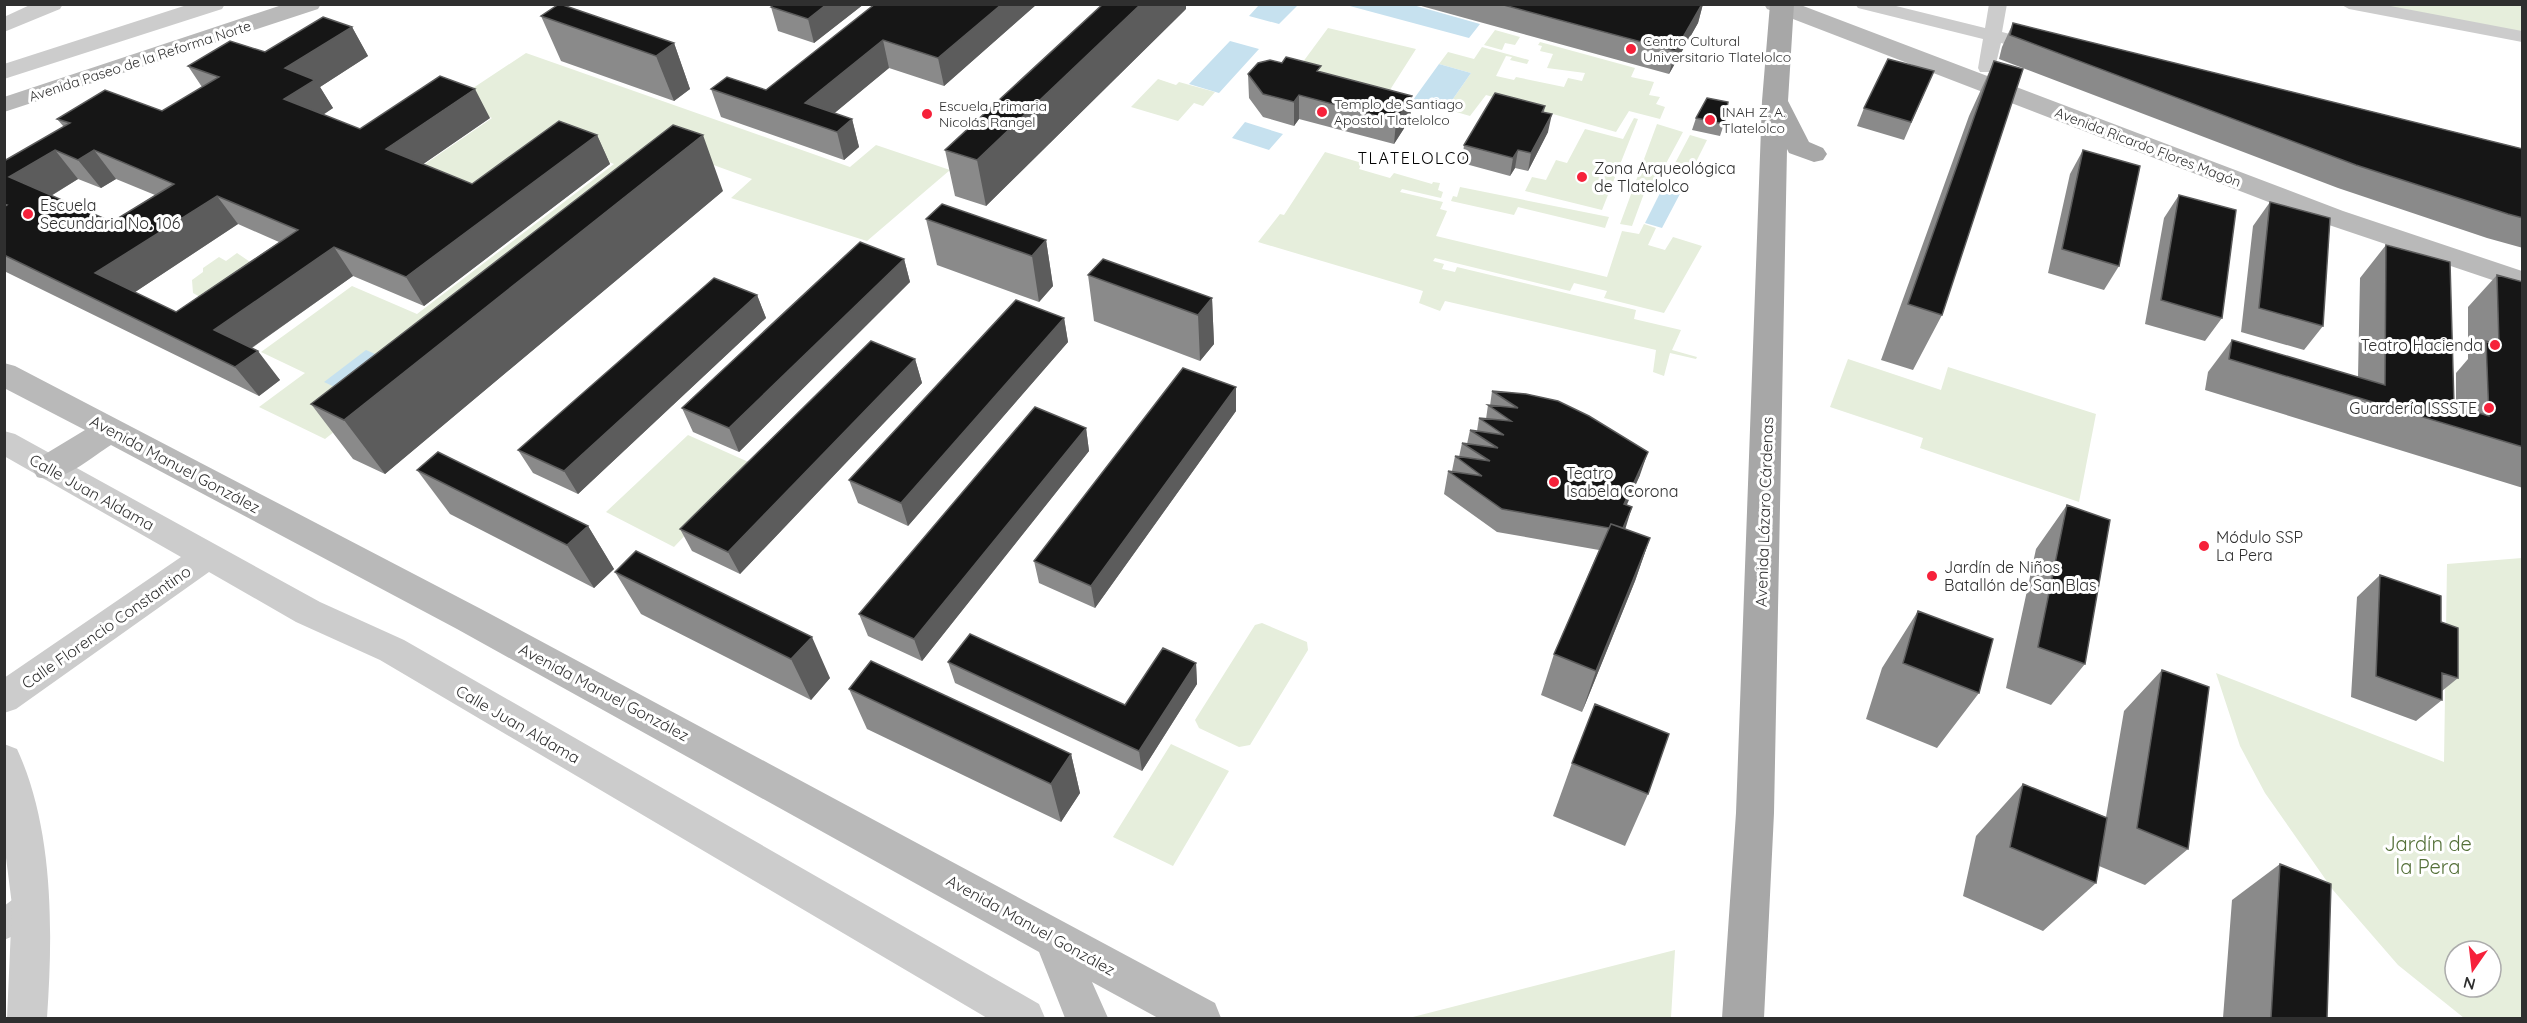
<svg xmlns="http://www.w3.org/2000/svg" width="2527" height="1023" font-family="Quicksand,sans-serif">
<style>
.green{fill:#e6eedc;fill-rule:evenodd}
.water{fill:#c6e1ef}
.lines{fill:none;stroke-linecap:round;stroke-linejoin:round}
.minor{fill:#ccc;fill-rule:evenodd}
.tertiary{fill:#ccc;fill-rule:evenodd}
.secondary{fill:#b9b9b9;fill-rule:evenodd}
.primary{fill:#a7a7a7;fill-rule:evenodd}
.wall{fill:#8a8a8a;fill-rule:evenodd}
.shaded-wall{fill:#5c5c5c}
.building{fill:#161616;stroke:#5c5c5c;stroke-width:1.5;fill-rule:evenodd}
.poi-dot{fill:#f6213a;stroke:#fff;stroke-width:2}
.labels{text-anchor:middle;stroke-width:6;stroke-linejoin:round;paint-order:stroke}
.far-poi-label{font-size:14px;fill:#2f2f2f;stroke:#fff;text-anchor:start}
.far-street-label{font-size:14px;fill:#2f2f2f;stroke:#fff}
.far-quarter-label{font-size:16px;letter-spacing:1.5px;fill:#000;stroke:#fff}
.poi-label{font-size:16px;fill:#2f2f2f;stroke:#fff;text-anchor:start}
.street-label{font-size:16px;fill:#2f2f2f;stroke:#fff}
.near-park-label{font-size:20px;fill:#547038;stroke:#fff}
</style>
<rect width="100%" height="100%" fill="#fff"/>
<path class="green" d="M 2371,5 L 2522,5 L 2522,33 Z
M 1328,28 L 1416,49 L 1388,93 L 1297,70 Z
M 1495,30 L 1520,37 L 1515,45 L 1505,43 L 1502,50 L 1484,45 Z
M 1540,42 L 1635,68 L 1631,77 L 1654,82 L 1649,95 L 1660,97 L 1656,104 L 1665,107 L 1660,119 L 1629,111 L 1616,132 L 1486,95 L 1470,116 L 1446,109 L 1471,73 L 1439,64 L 1448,52 L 1474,59 L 1482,47 L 1529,60 L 1527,64 L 1510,60 L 1512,57 L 1506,56 L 1496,76 L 1514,80 L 1516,77 L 1564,87 L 1568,78 L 1582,81 L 1585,73 L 1547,68 L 1553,54 L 1540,51 L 1542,46 L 1538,45 Z
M 526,53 L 850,167 L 876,145 L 950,170 L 867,241 L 731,198 L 752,179 L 686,155 L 325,439 L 259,407 L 305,373 L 261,352 L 352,286 L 417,314 L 614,164 L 573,148 L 491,208 L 409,175 L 492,118 L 452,102 Z
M 1158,79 L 1176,85 L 1179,82 L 1215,92 L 1203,106 L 1194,103 L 1178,121 L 1131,107 Z
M 1634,118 L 1638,119 L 1602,210 L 1525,191 L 1532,177 L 1546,180 L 1556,160 L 1567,163 L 1585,129 L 1623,139 Z
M 1657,124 L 1683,132 L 1656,182 L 1664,185 L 1661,191 L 1646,188 L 1632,226 L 1620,224 Z
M 1690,135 L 1707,140 L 1691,172 L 1673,167 Z
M 1325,152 L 1362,163 L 1359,169 L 1390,178 L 1394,173 L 1432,184 L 1433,182 L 1440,183 L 1438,190 L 1443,192 L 1441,198 L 1402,189 L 1400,192 L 1443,202 L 1440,209 L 1447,211 L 1436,236 L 1607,277 L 1622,231 L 1639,234 L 1644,224 L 1656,228 L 1648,245 L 1665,250 L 1673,237 L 1702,246 L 1664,313 L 1604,298 L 1607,291 L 1574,283 L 1570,291 L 1435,258 L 1433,261 L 1444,264 L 1442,269 L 1455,272 L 1457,267 L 1636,310 L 1634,319 L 1681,330 L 1672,350 L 1697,357 L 1696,359 L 1670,353 L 1664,376 L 1653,372 L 1656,350 L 1445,301 L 1440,311 L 1419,303 L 1423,291 L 1258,242 L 1280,214 L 1284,215 Z
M 1460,187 L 1609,217 L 1605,228 L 1518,207 L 1514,215 L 1451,201 L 1453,196 L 1457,197 Z
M 237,253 L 265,272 L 218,307 L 193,293 L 192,280 L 203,272 L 203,268 L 219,257 L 226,261 Z
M 1848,359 L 1941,390 L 1948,367 L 2096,414 L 2079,502 L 1920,448 L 1923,438 L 1830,407 Z
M 688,435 L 753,464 L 674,547 L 606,512 Z
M 2522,558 L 2522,1018 L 2464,1018 L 2398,965 L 2333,890 L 2265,793 L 2240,746 L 2216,673 L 2444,762 L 2447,564 ZM 2455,951 L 2491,951 L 2491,987 L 2455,987 Z
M 1262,623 L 1307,642 L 1308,650 L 1250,745 L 1239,747 L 1199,728 L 1195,720 L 1255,625 Z
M 1171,744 L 1229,771 L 1173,866 L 1113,837 Z
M 1675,950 L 1671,1018 L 1409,1018 Z"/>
<path class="water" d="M 1259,5 L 1259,4 L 1298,5 L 1279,24 L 1249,16 Z
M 1346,5 L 1413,5 L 1480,24 L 1469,38 Z
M 1230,41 L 1259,49 L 1219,93 L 1189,84 Z
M 1439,64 L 1471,73 L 1446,109 L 1413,100 Z
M 1245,122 L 1283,134 L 1269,150 L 1232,138 Z
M 1664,185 L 1682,190 L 1662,228 L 1645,223 Z
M 366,350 L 398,364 L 356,397 L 324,382 Z"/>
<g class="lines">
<path class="minor" d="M 1855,4 L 1888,4 L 1985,28 L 1989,4 L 2007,4 L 2002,32 L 2046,43 L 2048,47 L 2046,51 L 2039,53 L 2001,43 L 1994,72 L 1980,72 L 1978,68 L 1983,39 L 1858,8 Z
M 2340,4 L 2380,4 L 2522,31 L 2522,42 L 2349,9 Z
M 31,890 L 42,894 L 47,905 C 39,922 21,933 4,940 L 4,906 L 20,894 Z"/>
<path class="tertiary" d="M 32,4 L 63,4 L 60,9 L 4,32 L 4,17 Z
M 190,4 L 225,4 L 222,9 L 4,79 L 4,64 Z
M 4,431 L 15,434 L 320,602 L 404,640 L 1039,1004 L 1045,1018 L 987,1018 L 380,660 L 296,622 L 209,572 L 16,709 L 4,713 L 4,678 L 181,557 L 4,456 Z
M 4,744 L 17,749 C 54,829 53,932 47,1018 L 7,1018 L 12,905 L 4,842 Z"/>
<path class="secondary" d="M 285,4 L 321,4 L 318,9 L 4,112 L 4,97 Z
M 1764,4 L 1798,4 L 2343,211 L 2522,271 L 2522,290 L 2323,223 L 1767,9 Z
M 4,363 L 15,366 L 481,609 L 1215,1003 L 1221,1018 L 1158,1018 L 1092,982 L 1108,1018 L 1065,1018 L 1039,952 L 457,629 L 111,445 C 90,458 62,485 37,477 L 32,468 L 37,459 L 85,430 L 4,388 Z"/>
<path class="primary" d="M 1770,4 L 1794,4 L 1788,101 L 1809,142 L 1823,148 L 1827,154 L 1823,160 L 1814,162 L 1789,153 L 1787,149 L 1774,813 L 1764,1018 L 1722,1018 L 1736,813 L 1762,101 Z"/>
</g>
<path class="wall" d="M 864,4 L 814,43 L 778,31 L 771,7 Z
M 875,4 L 1037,4 L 944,86 L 889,68 L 834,113 L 852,119 L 859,147 L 844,160 L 721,117 L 711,89 L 766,90 Z
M 1414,4 L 1703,4 L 1698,23 L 1669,74 Z
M 1186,9 L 986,206 L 955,196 L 945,150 Z
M 541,16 L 674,43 L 690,89 L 674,101 L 561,61 Z
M 2013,23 L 2523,149 L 2523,248 L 2487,238 L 2338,188 L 1999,59 L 2002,47 Z
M 352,27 L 368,56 L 320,87 L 333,108 L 323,115 L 360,129 L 490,118 L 423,164 L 472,184 L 597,135 L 610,164 L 424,306 L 353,276 L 252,348 L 280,380 L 259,396 L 4,271 L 4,161 L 64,127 L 57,119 L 162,111 L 202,87 L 188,66 L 265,52 ZM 78,179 L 101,188 L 116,179 L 155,195 L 112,222 L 51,196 ZM 238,224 L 279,242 L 176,312 L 135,292 Z
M 1994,61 L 1942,315 L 1913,370 L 1881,360 L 1969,116 Z
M 1934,71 L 1904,140 L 1857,126 L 1864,108 Z
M 1321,72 L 1412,96 L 1410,119 L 1394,144 L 1299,119 L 1294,126 L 1263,117 L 1249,98 L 1248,74 Z
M 1545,106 L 1544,112 L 1548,132 L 1528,171 L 1515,168 L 1510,176 L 1462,163 L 1464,145 Z
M 1696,118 L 1724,124 L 1720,136 L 1692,130 Z
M 2083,150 L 2119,266 L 2104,290 L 2048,273 L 2070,174 Z
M 723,191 L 385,474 L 353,459 L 311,404 Z
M 2179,195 L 2222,318 L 2205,341 L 2145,324 L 2164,218 Z
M 2270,202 L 2323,326 L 2304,350 L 2241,332 L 2253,226 Z
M 926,219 L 1046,240 L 1053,286 L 1039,302 L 937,265 Z
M 2386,245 L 2454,406 L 2456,407 L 2456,373 L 2468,359 L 2468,307 L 2497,275 L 2523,282 L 2523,488 L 2205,390 L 2208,372 L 2232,340 L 2358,377 L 2360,278 Z
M 904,259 L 910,282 L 739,452 L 693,432 L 682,408 Z
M 1088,275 L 1212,298 L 1214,344 L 1200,361 L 1094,321 Z
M 757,295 L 766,318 L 578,494 L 533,473 L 518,450 Z
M 1064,318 L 1068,342 L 908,526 L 858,503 L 849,480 Z
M 915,359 L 922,383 L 740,574 L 692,551 L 680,529 Z
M 1236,387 L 1236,411 L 1095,608 L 1039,583 L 1034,561 Z
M 1492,391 L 1640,475 L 1626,505 L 1625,529 L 1650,538 L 1635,581 L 1582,712 L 1541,695 L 1554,654 L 1599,550 L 1497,532 L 1444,494 L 1448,471 L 1452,471 L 1455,456 L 1459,457 L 1462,443 L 1467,444 L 1470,430 L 1477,431 L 1479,418 L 1486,419 L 1488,405 L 1490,406 Z
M 1086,428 L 1089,451 L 922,661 L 868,636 L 859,614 Z
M 417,470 L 588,526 L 614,569 L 594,588 L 450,514 Z
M 2067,505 L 2085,664 L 2051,705 L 2006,688 L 2036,549 Z
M 615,572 L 830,678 L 811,700 L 641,614 Z
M 2380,575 L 2441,622 L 2458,678 L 2442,691 L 2442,700 L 2416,721 L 2351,697 L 2357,597 Z
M 1918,611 L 1979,693 L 1937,748 L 1866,719 L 1882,668 Z
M 948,662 L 1125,705 L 1196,663 L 1197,684 L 1142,771 L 955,683 Z
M 2162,670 L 2188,849 L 2145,885 L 2099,866 L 2096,883 L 2043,931 L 1963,896 L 1976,836 L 2023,784 L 2106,817 L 2124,711 Z
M 849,689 L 1071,754 L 1080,793 L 1061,822 L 867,729 Z
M 1572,763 L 1648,794 L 1625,846 L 1553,816 Z
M 2280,864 L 2327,1018 L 2223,1018 L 2232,900 Z"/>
<path class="shaded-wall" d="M 827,4 L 864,4 L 814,43 L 808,19 Z
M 1002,4 L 1037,4 L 944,86 L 938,58 Z
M 1141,4 L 1186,4 L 1186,9 L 986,206 L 977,160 Z
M 1702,4 L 1703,4 L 1698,23 L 1669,74 L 1675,51 Z
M 352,27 L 368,56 L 320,87 L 333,108 L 302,128 L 284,99 L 285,68 Z
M 883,40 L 889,68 L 819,126 L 805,103 Z
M 674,43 L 690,89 L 674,101 L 656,56 Z
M 475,89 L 490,118 L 403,178 L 386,149 Z
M 1299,95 L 1299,119 L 1294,126 L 1294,102 Z
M 1412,96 L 1410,119 L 1394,144 L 1396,121 Z
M 1552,114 L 1548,132 L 1528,171 L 1531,153 Z
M 852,119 L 859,147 L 844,160 L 837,132 Z
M 597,135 L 610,164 L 424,306 L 406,277 Z
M 703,135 L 723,191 L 385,474 L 344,420 Z
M 55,150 L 78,179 L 34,206 L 9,177 Z
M 94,150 L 116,179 L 101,188 L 78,160 Z
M 1518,150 L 1515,168 L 1510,176 L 1513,158 Z
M 217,196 L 238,224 L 120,302 L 95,273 Z
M 1046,240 L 1053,286 L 1039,302 L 1032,256 Z
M 334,247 L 353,276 L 237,358 L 214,330 Z
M 904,259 L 910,282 L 739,452 L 729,428 Z
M 757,295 L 766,318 L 578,494 L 564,471 Z
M 1212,298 L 1214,344 L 1200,361 L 1198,315 Z
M 1064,318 L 1068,342 L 908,526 L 901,503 Z
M 258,351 L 280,380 L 259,396 L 235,367 Z
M 915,359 L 922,383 L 740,574 L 728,552 Z
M 1236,387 L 1236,411 L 1095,608 L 1091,586 Z
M 1086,428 L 1089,451 L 922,661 L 914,639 Z
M 1648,452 L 1640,475 L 1617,527 L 1624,504 Z
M 1632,507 L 1625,530 L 1622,530 Z
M 588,526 L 614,569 L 594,588 L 567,545 Z
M 1650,538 L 1635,581 L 1582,712 L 1596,671 Z
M 812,637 L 830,678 L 811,700 L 791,659 Z
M 1196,663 L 1197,684 L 1142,771 L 1139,751 Z
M 1071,754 L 1080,793 L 1061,822 L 1051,784 Z"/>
<path class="building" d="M 559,4 L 560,4 L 674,43 L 656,56 L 541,16 Z
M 775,4 L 827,4 L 808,19 L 771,7 Z
M 875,4 L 1002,4 L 938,58 L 883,40 L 805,103 L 852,119 L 837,132 L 711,89 L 727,77 L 766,90 Z
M 1103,4 L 1141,4 L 977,160 L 945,150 Z
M 1500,4 L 1702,4 L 1675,51 Z
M 323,17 L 352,27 L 285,68 L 315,80 L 284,99 L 360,129 L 440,76 L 475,89 L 386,149 L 472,184 L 559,121 L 597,135 L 406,277 L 334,247 L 214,330 L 258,351 L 235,367 L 4,255 L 4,207 L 7,205 L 4,204 L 4,161 L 70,123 L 57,119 L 105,90 L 162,111 L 219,77 L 188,66 L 230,41 L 265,52 ZM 55,150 L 78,160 L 94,150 L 174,184 L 112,222 L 9,177 ZM 217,196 L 298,230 L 176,312 L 95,273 Z
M 2013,23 L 2523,149 L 2523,218 L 2508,214 L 2356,165 L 2010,35 Z
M 1286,57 L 1321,66 L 1317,71 L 1412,96 L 1396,121 L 1299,95 L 1294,102 L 1263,94 L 1248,74 L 1258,63 L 1270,60 L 1282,63 Z
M 1888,59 L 1934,71 L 1911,122 L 1864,108 Z
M 1994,61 L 2023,69 L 1942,315 L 1908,304 Z
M 1495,93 L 1545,106 L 1542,112 L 1552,114 L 1531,153 L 1518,150 L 1513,158 L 1464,145 Z
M 1707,98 L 1728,102 L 1724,124 L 1696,118 Z
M 673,125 L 703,135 L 344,420 L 311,404 Z
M 2083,150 L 2140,166 L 2119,266 L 2062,249 Z
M 2179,195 L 2236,210 L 2222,318 L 2161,300 Z
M 2270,202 L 2330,218 L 2323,326 L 2259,308 Z
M 942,204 L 1046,240 L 1032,256 L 926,219 Z
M 860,242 L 904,259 L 729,428 L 682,408 Z
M 2386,245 L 2450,262 L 2454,406 L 2489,416 L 2486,341 L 2499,345 L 2497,275 L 2523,282 L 2523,447 L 2229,359 L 2232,340 L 2385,385 Z
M 1103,259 L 1212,298 L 1198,315 L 1088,275 Z
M 714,278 L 757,295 L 564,471 L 518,450 Z
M 1016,300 L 1064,318 L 901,503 L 849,480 Z
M 871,341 L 915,359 L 728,552 L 680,529 Z
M 1183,368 L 1236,387 L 1091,586 L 1034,561 Z
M 1492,391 L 1526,394 L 1558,401 L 1589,416 L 1648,452 L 1624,504 L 1632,507 L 1623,528 L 1611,524 L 1609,528 L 1502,509 L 1448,471 L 1482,476 L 1455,456 L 1490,461 L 1462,443 L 1498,448 L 1470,430 L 1504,435 L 1479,418 L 1511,421 L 1488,405 L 1518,408 Z
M 1035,407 L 1086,428 L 914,639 L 859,614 Z
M 438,452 L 588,526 L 567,545 L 417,470 Z
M 2067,505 L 2110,520 L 2085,664 L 2038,647 Z
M 1611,524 L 1650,538 L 1596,671 L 1554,654 Z
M 636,551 L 812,637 L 791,659 L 615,572 Z
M 2380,575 L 2441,596 L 2441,622 L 2458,628 L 2458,678 L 2442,673 L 2442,700 L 2376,676 Z
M 1918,611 L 1993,639 L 1979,693 L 1903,663 Z
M 970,634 L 1125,705 L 1163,648 L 1196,663 L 1139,751 L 948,662 Z
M 871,661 L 1071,754 L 1051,784 L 849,689 Z
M 2162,670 L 2209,687 L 2188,849 L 2137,828 Z
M 1595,704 L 1669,734 L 1648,794 L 1572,763 Z
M 2023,784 L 2107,818 L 2096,883 L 2010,847 Z
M 2280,864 L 2331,884 L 2327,1018 L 2271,1018 Z"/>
<g class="poi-dot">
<circle cx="1631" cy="49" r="6"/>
<circle cx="1322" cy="112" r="6"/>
<circle cx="927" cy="114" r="6"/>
<circle cx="1710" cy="120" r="6"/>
<circle cx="1582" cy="177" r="6"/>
<circle cx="28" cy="214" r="6"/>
<circle cx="2495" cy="345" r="6"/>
<circle cx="2489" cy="408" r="6"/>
<circle cx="1554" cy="482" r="6"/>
<circle cx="2204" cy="546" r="6"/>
<circle cx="1932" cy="576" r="6"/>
</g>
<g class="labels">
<g class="far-poi-label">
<text x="1643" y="46">Centro Cultural<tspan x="1643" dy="16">Universitario Tlatelolco</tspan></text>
<text x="1334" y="109">Templo de Santiago<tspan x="1334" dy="16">Apostol Tlatelolco</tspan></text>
<text x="939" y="111">Escuela Primaria<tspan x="939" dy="16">Nicolás Rangel</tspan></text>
<text x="1722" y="117">INAH Z. A.<tspan x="1722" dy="16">Tlatelolco</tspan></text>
</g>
<g class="far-street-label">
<text transform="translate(140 61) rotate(-18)" y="5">Avenida Paseo de la Reforma Norte</text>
<text transform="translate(2148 147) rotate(21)" y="5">Avenida Ricardo Flores Magón</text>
</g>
<g class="far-quarter-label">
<text x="1414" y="164">TLATELOLCO</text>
</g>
<g class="poi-label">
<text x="1594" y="174">Zona Arqueológica<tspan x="1594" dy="18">de Tlatelolco</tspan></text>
<text x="40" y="211">Escuela<tspan x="40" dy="18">Secundaria No. 106</tspan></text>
<text x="2483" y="351" text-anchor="end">Teatro Hacienda</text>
<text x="2477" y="414" text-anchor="end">Guardería ISSSTE</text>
<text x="1566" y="479">Teatro<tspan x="1566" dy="18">Isabela Corona</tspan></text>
<text x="2216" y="543">Módulo SSP<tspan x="2216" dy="18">La Pera</tspan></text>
<text x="1944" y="573">Jardín de Niños<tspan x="1944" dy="18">Batallón de San Blas</tspan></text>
</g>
<g class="street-label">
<text transform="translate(175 464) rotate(28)" y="6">Avenida Manuel González</text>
<text transform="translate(92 492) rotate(29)" y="6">Calle Juan Aldama</text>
<text transform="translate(1764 512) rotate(-88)" y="6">Avenida Lázaro Cárdenas</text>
<text transform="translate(106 627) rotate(-35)" y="6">Calle Florencio Constantino</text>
<text transform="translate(604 692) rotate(28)" y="6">Avenida Manuel González</text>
<text transform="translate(518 724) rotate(30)" y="6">Calle Juan Aldama</text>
<text transform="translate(1031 925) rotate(29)" y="6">Avenida Manuel González</text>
</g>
<g class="near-park-label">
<text x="2428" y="851">Jardín de<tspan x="2428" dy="23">la Pera</tspan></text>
</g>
</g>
<rect width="2527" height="1023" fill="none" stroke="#2f2f2f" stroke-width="12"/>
<g transform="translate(2473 969) rotate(194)"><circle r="28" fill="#ffffff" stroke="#acacac" stroke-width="1.5"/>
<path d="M0-4.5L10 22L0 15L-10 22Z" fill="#f6213a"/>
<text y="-9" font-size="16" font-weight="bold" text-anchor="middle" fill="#2f2f2f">N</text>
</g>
</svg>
